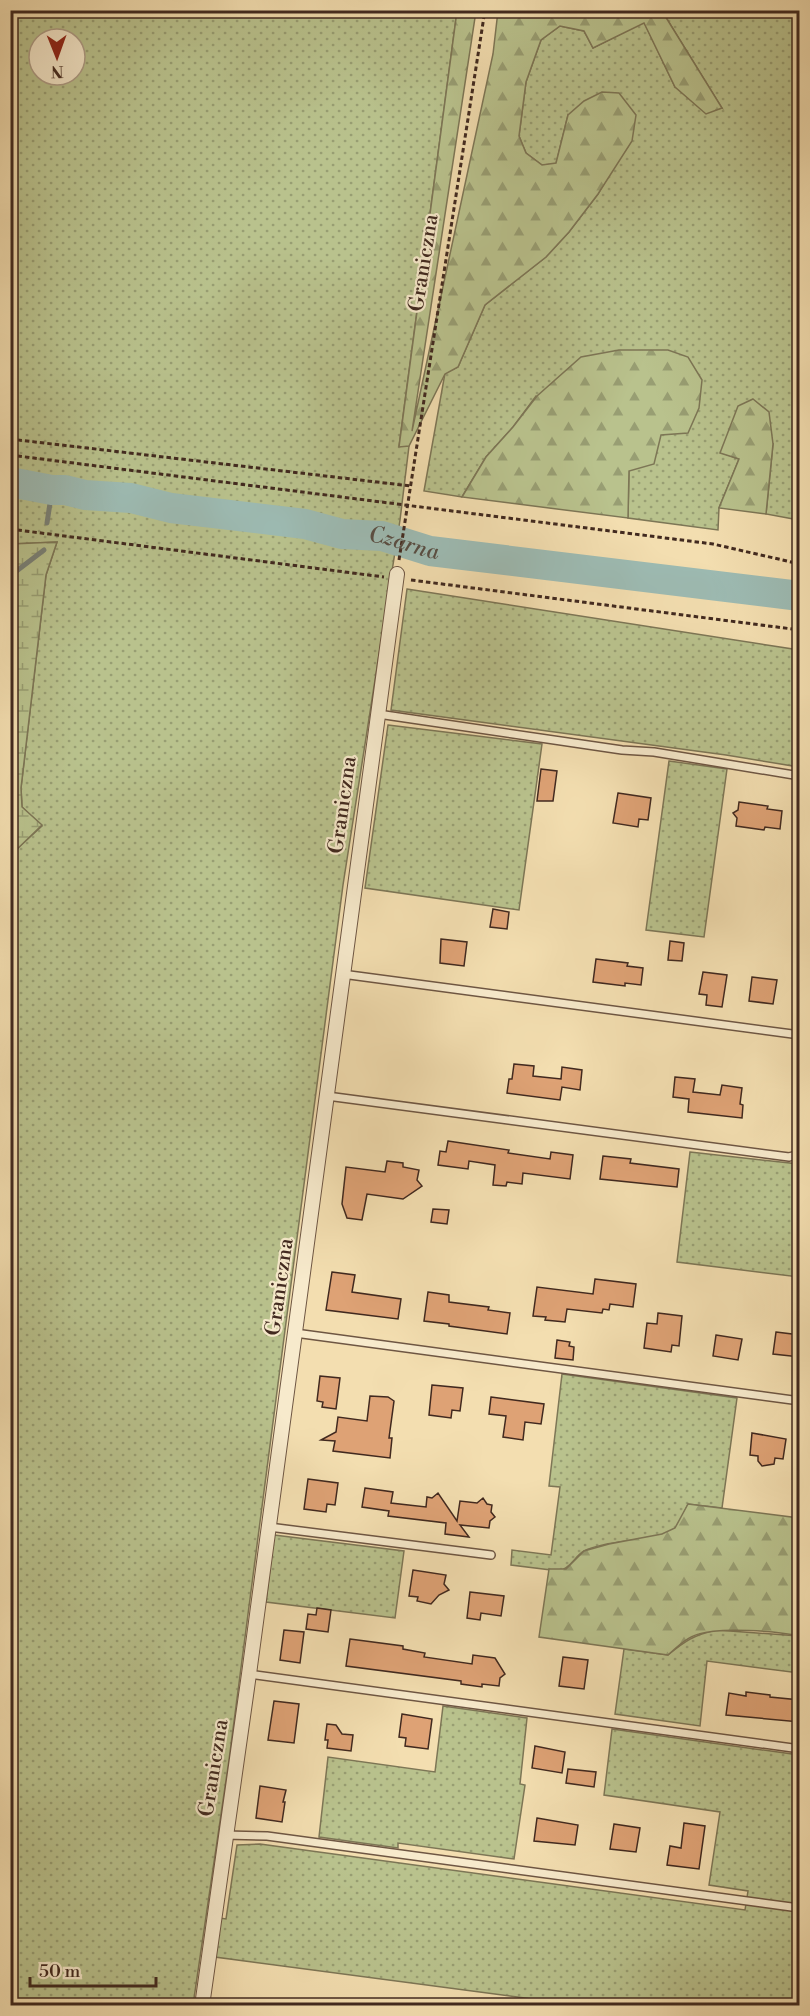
<svg xmlns="http://www.w3.org/2000/svg" width="810" height="2016" viewBox="0 0 810 2016" font-family="'Libre Bodoni',serif">
<style>
.grass{fill:url(#grass-dots);stroke:#7d7656;stroke-width:1.5;fill-rule:evenodd}
.forest{fill:url(#forest-firs);stroke:#7d7656;stroke-width:1.5}
.wetland{fill:url(#wetland-marsh);stroke:#7d7656;stroke-width:1.5}
.lines{fill:none;stroke-linecap:round;stroke-linejoin:round}
.stream{stroke:#788178;stroke-width:5}
.river{stroke:#9dbbb3;stroke-width:30}
.building{fill:#dea275;stroke:#41291f;stroke-width:1.5}
.service-casing{stroke:#6e5643;stroke-width:10}
.minor-casing{stroke:#6e5643;stroke-width:16}
.path{stroke:#41291f;stroke-width:3;stroke-dasharray:4.5 3;stroke-linecap:butt}
.service{stroke:#f7eacc;stroke-width:7}
.minor{stroke:#f7eacc;stroke-width:14}
.labels{text-anchor:middle;dominant-baseline:central;stroke-width:4.5;stroke-linejoin:round;paint-order:stroke}
.street-label{font-size:21px;fill:#41291f;stroke:#f7eacc}
.water-label{font-size:22px;font-style:italic;fill:#584e44;stroke:#f7eacc}
</style>
<defs>
<pattern id="grass-dots" width="8" height="8" patternUnits="userSpaceOnUse" patternTransform="scale(1.5)"><rect width="8" height="8" fill="#b9c28d"/><path d="M2 2h.1M6 6h.1" fill="none" stroke="#989e73" stroke-width="1.8" stroke-linecap="round"/></pattern>
<pattern id="forest-firs" width="22" height="20" patternUnits="userSpaceOnUse" patternTransform="scale(1.5)"><rect width="22" height="20" fill="#b9c28d"/><path d="M5 1l3.5 6h-7zM16 11l3.5 6h-7z" fill="#989e73"/></pattern>
<pattern id="wetland-marsh" width="20" height="14" patternUnits="userSpaceOnUse" patternTransform="scale(1.5)"><rect width="20" height="14" fill="#b9c28d"/><path d="M1 5h8M5 5V1M11 12h8M15 12V8" fill="none" stroke="#989e73"/></pattern>
</defs>
<rect width="100%" height="100%" fill="#f3deb0"/>
<filter id="stains"><feTurbulence type="fractalNoise" baseFrequency=".00333" numOctaves="4"/><feColorMatrix values="0 0 0 0 .2 0 0 0 0 .09 0 0 0 0 .02 0 0 0 .5 -.17"/></filter>
<radialGradient id="worn" r=".72"><stop offset=".6" stop-color="#630" stop-opacity="0"/><stop offset="1" stop-color="#630" stop-opacity=".3"/></radialGradient>
<g class="grass">
<path d="M11 11H457L399 446H409L400 520 343 885 229 1760 193 2005 11 2006 10 855 42 826 22 807 21 788 46 575 57 542 11 544ZM39 39H75V75H39Z"/>
<path d="M662 11H799V520L766 514 773 444 720 452 739 459 719 508 718 530 628 518 629 471 536 396 513 427 486 457 462 497 424 491 445 373 458 367 485 305 546 257 569 232 598 194 612 169 568 115 556 164 542 165 526 153 519 136 526 82 541 40 560 26 584 31 593 48 644 22 675 87 722 108Z"/>
<path d="M407 589 799 650V767L726 755 391 710Z"/>
<path d="M388 725 542 744 519 910 365 888Z"/>
<path d="M669 761 727 769 704 937 646 930Z"/>
<path d="M690 1152 799 1164V1277L677 1262Z"/>
<path d="M562 1374 737 1398 722 1508 688 1504C685 1511 680 1523 675 1528 658 1542 607 1539 584 1551 574 1557 571 1568 559 1571L511 1565 512 1550 551 1555 560 1487 549 1486Z"/>
<path d="M274 1535 404 1551 395 1618 266 1602Z"/>
<path d="M716 1630 799 1636V1673L707 1661 700 1726 615 1714 624 1649 668 1655C685 1641 694 1635 716 1630Z"/>
<path d="M443 1706 527 1718 520 1784 525 1785 514 1859 398 1843V1848L319 1837 328 1757 435 1772Z"/>
<path d="M612 1729 799 1755V2005H577L215 1957 220 1918 226 1919 237 1845 260 1844 745 1910 748 1891 709 1885 720 1812 604 1795Z"/>
</g>
<g class="forest">
<path d="M457 11H476L412 431 493 54 498 11H662L722 108 706 114 675 87 644 23 593 48 584 31 560 26 541 40 526 82 519 136 526 153 542 165 556 163 568 115 584 101 602 92 619 93 636 115 632 141 598 194 569 232 546 257 485 305 458 367 445 374 409 446 399 447Z"/>
<path d="M619 350H668L688 357 702 380 699 408 688 433 661 435 654 464 629 471 628 518 462 497 486 457 513 427 537 396 581 357Z"/>
<path d="M753 399 769 412 773 444 766 514 719 508 739 459 720 453 738 406Z"/>
<path d="M688 1504 799 1518V1636C777 1631 720 1627 699 1634 687 1637 677 1647 668 1655L539 1637 549 1569H566L584 1551 609 1544 662 1534 675 1528Z"/>
</g>
<path class="wetland" d="M57 542 46 575 21 788 22 807 42 825 11 855V544Z"/>
<g class="lines">
<g class="stream">
<path d="M47 523 52 490"/>
<path d="M10 576 44 550"/>
</g>
<path class="river" id="s1" d="M10 482 52 490H65L85 495 131 498 171 508 305 524 342 534 382 536 430 551 800 596"/>
</g>
<g class="building">
<path d="M541 769 557 771 553 801H537Z"/>
<path d="M618 793 651 798 648 820 639 819 638 827 613 823Z"/>
<path d="M739 802 768 806 767 809 782 811 780 829 765 827 764 830 736 826 737 818 733 813 738 810Z"/>
<path d="M493 909 509 912 507 929 490 927Z"/>
<path d="M441 939 467 942 464 966 440 963Z"/>
<path d="M670 941 684 943 682 961 668 960Z"/>
<path d="M596 959 628 963 627 966 643 968 641 985 625 983V986L593 982Z"/>
<path d="M703 972 727 975 722 1007 706 1005 707 995 699 994Z"/>
<path d="M752 977 777 980 773 1004 749 1001Z"/>
<path d="M514 1064 534 1066 533 1076 561 1079 562 1067 582 1070 580 1090 562 1087 560 1100 507 1093 509 1079H512Z"/>
<path d="M675 1077 695 1079 693 1092 720 1095 722 1085 742 1088 740 1104 743 1105 742 1118 688 1112 689 1099 673 1097Z"/>
<path d="M448 1141 509 1150 508 1153 550 1159 551 1152 573 1155 570 1179 523 1173 522 1184 507 1182 506 1186 493 1185 495 1165 469 1161 468 1169 438 1165 440 1151 446 1152Z"/>
<path d="M603 1156 631 1159 630 1163 679 1169 677 1187 600 1179Z"/>
<path d="M387 1161 403 1163V1167L419 1170 417 1180 422 1186 403 1199 367 1194 362 1220 347 1218 342 1204 346 1167 385 1172Z"/>
<path d="M433 1209 449 1210 447 1224 431 1222Z"/>
<path d="M332 1272 355 1275 352 1292 401 1299 398 1319 326 1310Z"/>
<path d="M595 1279 636 1284 633 1307 610 1304 609 1310 603 1309 602 1313 567 1309 565 1322 545 1320 546 1317 533 1316 537 1287 593 1294Z"/>
<path d="M428 1292 449 1295V1302L489 1307 488 1310 510 1313 507 1334 449 1326V1324L424 1321Z"/>
<path d="M658 1313 682 1316 679 1346 672 1345 671 1352 644 1348 647 1323 657 1324Z"/>
<path d="M776 1332 800 1335V1357L773 1354Z"/>
<path d="M716 1335 742 1339 738 1360 713 1356Z"/>
<path d="M557 1340 570 1342 569 1346 574 1347 573 1360 555 1358Z"/>
<path d="M320 1376 340 1378 336 1409 322 1407 323 1402 317 1401Z"/>
<path d="M432 1385 463 1388 460 1411 452 1410 451 1418 429 1415Z"/>
<path d="M370 1396 388 1397 394 1401 389 1438H392L390 1458 333 1451 335 1441 321 1440 336 1432 338 1417 367 1421Z"/>
<path d="M491 1397 544 1404 541 1424 525 1422 523 1440 503 1437 506 1416 489 1414Z"/>
<path d="M752 1433 786 1439 783 1459 775 1458 774 1464 762 1466 758 1461V1456L750 1455Z"/>
<path d="M308 1479 338 1483 335 1505 327 1504 326 1512 304 1509Z"/>
<path d="M365 1488 393 1492 391 1503 426 1507 427 1497 432 1498 438 1493 457 1521 460 1501 477 1503 483 1498 487 1504 492 1505 491 1512 495 1517 490 1521 489 1528 460 1525 469 1537 445 1534 446 1523 388 1516 389 1511 362 1507Z"/>
<path d="M413 1570 446 1575 444 1584 449 1590 439 1595 431 1604 417 1601 418 1597 409 1596Z"/>
<path d="M470 1592 504 1596 501 1616 481 1613 480 1620 467 1618Z"/>
<path d="M317 1608 331 1610 328 1632 306 1629 308 1614 316 1615Z"/>
<path d="M284 1630 304 1632 300 1663 280 1660Z"/>
<path d="M350 1639 403 1646V1649L425 1653 424 1657 472 1664 473 1655 495 1658 505 1674 500 1678 499 1686 482 1684V1687L461 1684V1681L346 1666Z"/>
<path d="M563 1657 588 1660 584 1689 559 1686Z"/>
<path d="M746 1692 770 1695V1697L800 1700V1722L726 1715 729 1693 746 1696Z"/>
<path d="M274 1701 299 1704 294 1743 268 1740Z"/>
<path d="M402 1714 432 1719 428 1749 405 1746 406 1738 399 1737Z"/>
<path d="M327 1724 336 1725 342 1734 353 1735 351 1751 327 1748 328 1740H325Z"/>
<path d="M535 1746 565 1752 562 1773 532 1768Z"/>
<path d="M568 1769 596 1772 594 1787 566 1783Z"/>
<path d="M260 1786 286 1790 283 1802H285L282 1822 256 1818Z"/>
<path d="M537 1818 578 1825 575 1845 534 1841Z"/>
<path d="M684 1823 705 1826 699 1869 667 1865 670 1846 681 1848Z"/>
<path d="M614 1824 640 1828 636 1852 610 1849Z"/>
</g>
<g class="lines">
<g class="service-casing">
<g id="service">
<path d="M378 714 622 750 654 752 800 776"/>
<path d="M342 974 800 1035"/>
<path d="M327 1096 789 1157 800 1154"/>
<path d="M295 1333 800 1401"/>
<path d="M269 1527 491 1555"/>
<path d="M249 1674 800 1749"/>
<path d="M225 1835 267 1836 799 1908"/>
</g>
</g>
<g class="minor-casing">
<path id="minor" d="M202 2006 249 1674 397 574"/>
</g>
<g class="path">
<path d="M10 439 411 486"/>
<path d="M10 455 713 544 800 564"/>
<path d="M10 529 384 577"/>
<path d="M399 560 485 10"/>
<path d="M411 580 800 630"/>
</g>
<use href="#service" class="service"/>
<use href="#minor" class="minor"/>
</g>
<g class="labels">
<g class="street-label">
<text transform="translate(424 263) rotate(-81)">Graniczna</text>
<text transform="translate(343 805) rotate(-82)">Graniczna</text>
<text transform="translate(280 1287) rotate(-82)">Graniczna</text>
<text transform="translate(214 1768) rotate(-81)">Graniczna</text>
</g>
<g class="water-label">
<text stroke="none"><textPath href="#s1" startOffset="400">Czarna</textPath></text>
</g>
</g>
<rect width="810" height="2016" fill="none" stroke="#f3deb0" stroke-width="36"/>
<rect x="12" y="12" width="786" height="1992" fill="none" stroke="#41291f" stroke-width="3"/>
<rect x="18" y="18" width="774" height="1980" fill="none" stroke="#41291f" stroke-width="1.5"/>
<g transform="translate(57 57) rotate(179)"><circle r="28" fill="#f7eacc" stroke="#ae9d87" stroke-width="1.5"/>
<path d="M0-4.5L10 22L0 15L-10 22Z" fill="#8f2418"/>
<text y="-9" font-size="16" font-weight="bold" text-anchor="middle" fill="#41291f">N</text>
</g>
<path d="M30 1977v9h126v-9" fill="none" stroke="#41291f" stroke-width="3"/>
<text x="39" y="1977" font-size="18" fill="#41291f" stroke="#f7eacc" stroke-width="4.5" paint-order="stroke">50 m</text>
<rect width="100%" height="100%" filter="url(#stains)"/>
<rect width="100%" height="100%" fill="url(#worn)"/>
</svg>
